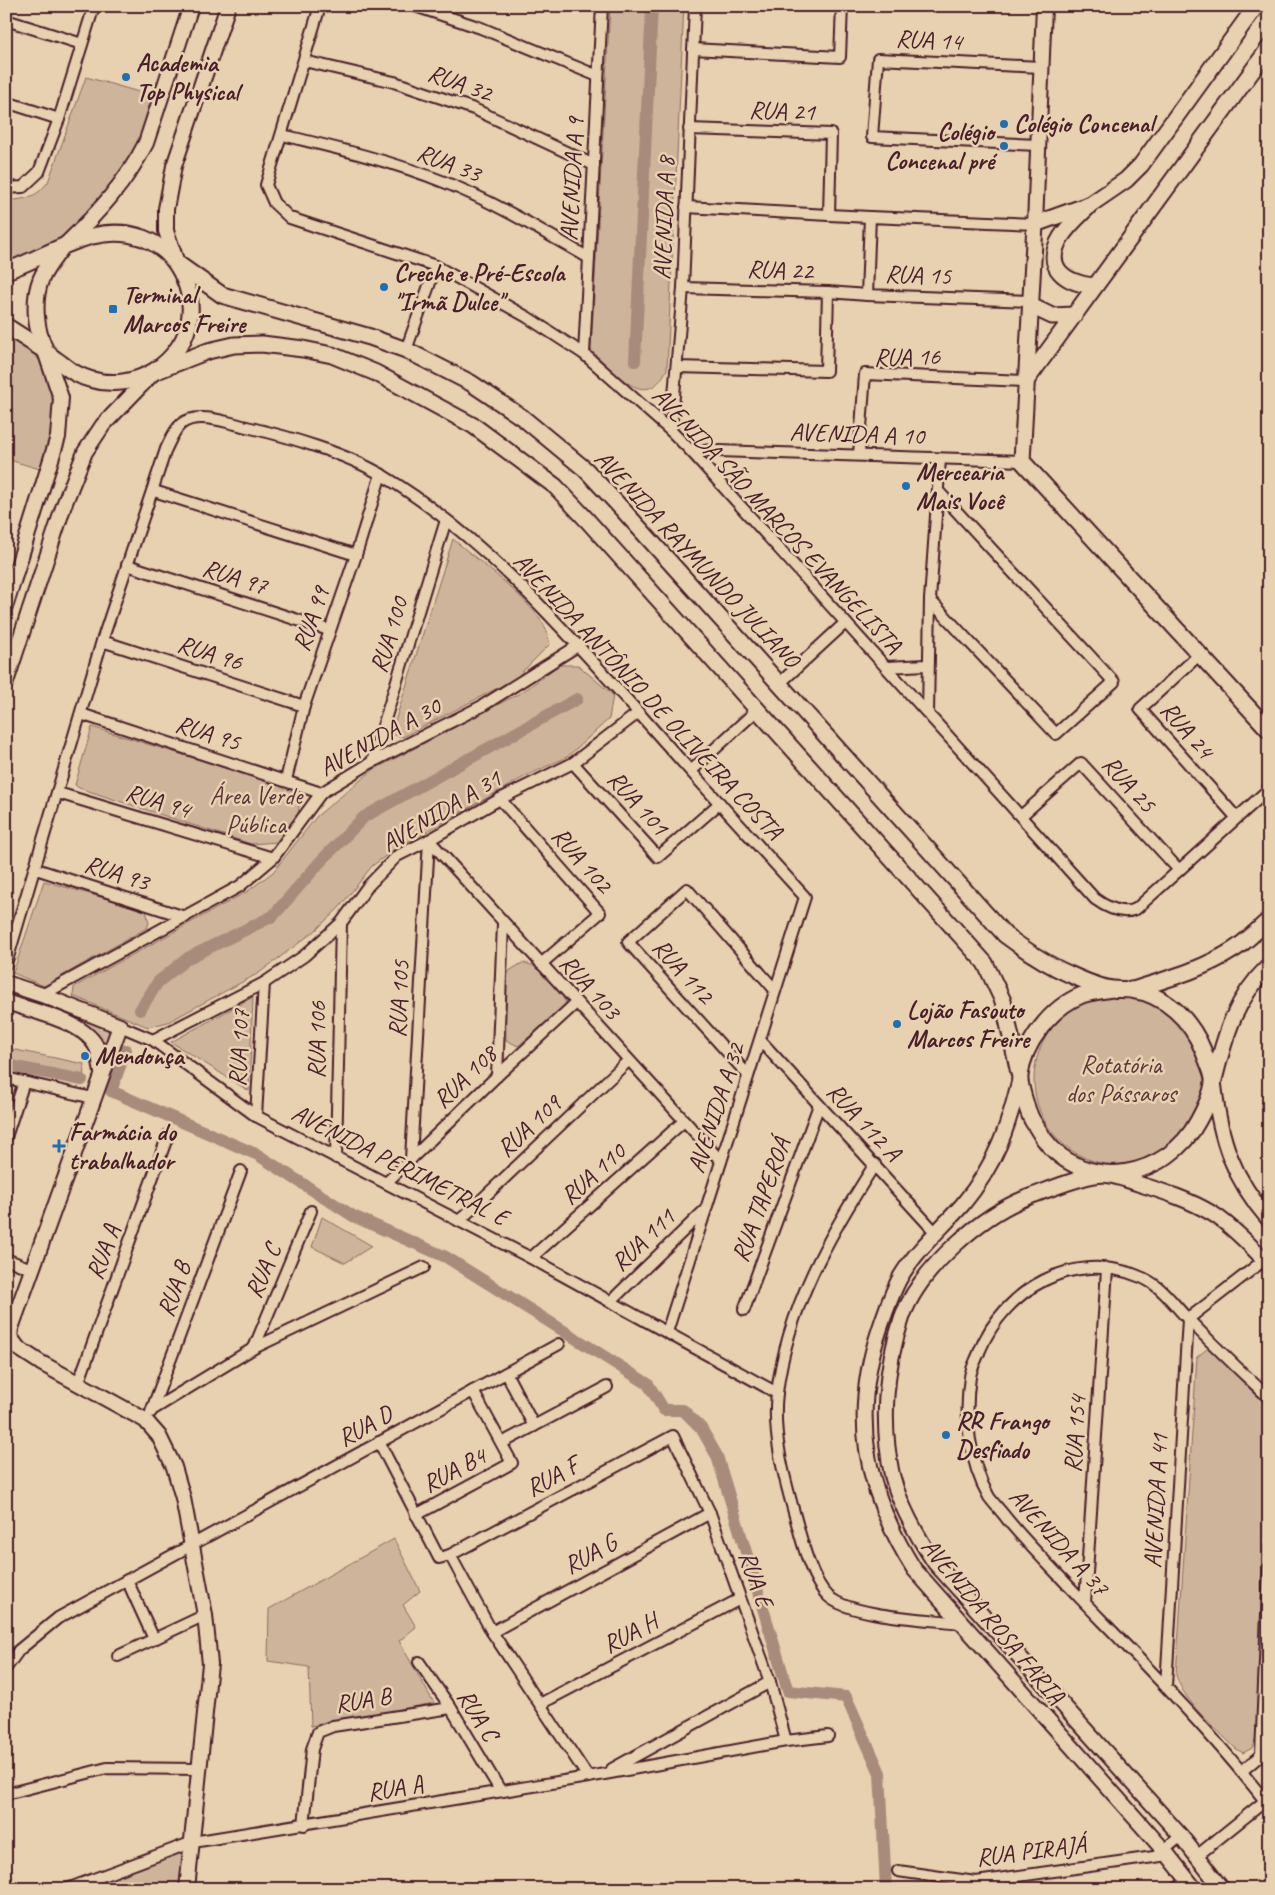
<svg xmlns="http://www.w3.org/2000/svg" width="1275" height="1895" viewBox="0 0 1275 1895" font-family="Caveat,sans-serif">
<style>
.green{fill:#ceb49a;stroke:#8c6a62}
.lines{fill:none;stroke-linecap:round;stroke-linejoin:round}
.canal{stroke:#a98b7b;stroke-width:12}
.street-casing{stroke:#4a1f2b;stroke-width:14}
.secondary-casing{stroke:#4a1f2b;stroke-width:18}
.primary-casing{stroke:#4a1f2b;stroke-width:19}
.street{stroke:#e7d1b0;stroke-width:10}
.secondary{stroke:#e7d1b0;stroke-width:14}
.primary{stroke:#e7d1b0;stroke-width:15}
.poi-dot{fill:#1f6fb2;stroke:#e7d1b0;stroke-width:2}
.labels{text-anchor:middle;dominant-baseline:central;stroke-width:5;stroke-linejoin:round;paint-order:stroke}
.street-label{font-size:25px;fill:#4a1f2b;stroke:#e7d1b0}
.poi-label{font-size:25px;font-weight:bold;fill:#4a1f2b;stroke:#e7d1b0;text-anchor:start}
.park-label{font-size:25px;fill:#5e353c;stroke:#e7d1b0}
</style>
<rect width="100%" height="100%" fill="#e7d1b0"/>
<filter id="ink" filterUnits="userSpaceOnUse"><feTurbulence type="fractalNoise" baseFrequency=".02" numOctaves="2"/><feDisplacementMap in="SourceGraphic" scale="10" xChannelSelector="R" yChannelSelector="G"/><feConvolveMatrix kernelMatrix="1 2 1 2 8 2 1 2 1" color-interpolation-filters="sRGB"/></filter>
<g filter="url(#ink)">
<g class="green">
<path d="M610 6H684L667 369C646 414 614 371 591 350Z"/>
<path d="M86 77 157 97 150 123 123 176 77 226 53 244 6 263V201C25 199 36 198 48 182Z"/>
<path d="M6 331C67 372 60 406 43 470L6 459Z"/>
<path d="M453 539C481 563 524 594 544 625 547 631 548 638 550 644L515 679 403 737 391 734Z"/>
<path d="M559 665H578L613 695 609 719 567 757 526 776 392 851 372 866 339 908 316 930 259 973 168 1022 148 1027 73 996 74 987 248 891 273 872 317 816 373 770 524 691Z"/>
<path d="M92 727 291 788 300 797 298 816 278 842 251 844 79 788 75 785Z"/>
<path d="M44 881 146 910 149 923 147 928 44 986 13 973Z"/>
<path d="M522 963C542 964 557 986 566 1003L557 1013 518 1046 506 1040 505 983 509 971Z"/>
<path d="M6 986 105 1026C113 1037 109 1045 106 1056L101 1044 6 996Z"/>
<circle cx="1119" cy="1080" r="85"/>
<path d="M253 997 249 1091 171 1042Z"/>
<path d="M6 1048 84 1064 83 1085 6 1070Z"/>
<path d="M322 1217 372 1246 345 1263 312 1247Z"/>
<path d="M1207 1349 1215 1350 1222 1356 1269 1407 1256 1737 1252 1748 1243 1753 1235 1748C1214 1726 1185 1704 1176 1675L1197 1357Z"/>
<path d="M394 1539 420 1591 403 1605 416 1627 399 1641 434 1703 311 1726 309 1667 268 1661 269 1609Z"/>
<path d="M184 1847 180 1889H77Z"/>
</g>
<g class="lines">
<g class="canal">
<path d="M635 361 652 6"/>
<path d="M140 1010 158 982 188 958 273 916 321 861 364 817 577 699"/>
<path d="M126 1050 111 1091 258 1155 353 1216 446 1257 648 1384 664 1410H683L701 1428 717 1456 788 1691 846 1697 880 1773 886 1889"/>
<path d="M6 1065 82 1080"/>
</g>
<g class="street-casing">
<g id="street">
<path d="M320 6 266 185 274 203 290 218 436 266 527 317 584 354 671 431 690 450 1095 899C1106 907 1122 915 1136 909L1269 789"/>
<path d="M415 6 481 28 598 76"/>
<path d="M6 20 82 44"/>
<path d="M693 49 840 57 842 6"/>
<path d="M304 61 394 82 474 109 594 165"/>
<path d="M6 102 59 119"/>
<path d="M282 135C336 148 392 161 444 182 495 202 542 231 589 258"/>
<path d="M1038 145 872 137 878 59 1041 67"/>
<path d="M6 188 23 187 39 172 59 119 94 6"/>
<path d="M686 207 829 215 831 134 689 129"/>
<path d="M829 215 870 217"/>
<path d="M828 292 867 295"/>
<path d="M1030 301 867 295 870 217 1035 224"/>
<path d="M406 350 436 266"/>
<path d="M584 354 602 6"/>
<path d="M677 367 826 371 828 292 683 288"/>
<path d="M671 431 683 288 695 6"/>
<path d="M690 450 1022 461"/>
<path d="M859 454 865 374 1026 381"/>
<path d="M154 491 356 555"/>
<path d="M127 565 329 630"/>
<path d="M930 600 1056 734 1114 682 938 491"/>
<path d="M102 641 304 706"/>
<path d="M1200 654 1140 709 1236 817"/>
<path d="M886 667 927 665"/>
<path d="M780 683 844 624"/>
<path d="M928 713 930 600 940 459"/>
<path d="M81 714 321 793"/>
<path d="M372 762 446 520"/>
<path d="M573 763 658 857 720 803"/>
<path d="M691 771 757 710"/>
<path d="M286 780 304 706 356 555 381 474"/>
<path d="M58 793 273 858"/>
<path d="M500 799 600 913 541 964"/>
<path d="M1021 816 1081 763 1179 870"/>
<path d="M429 840 721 1161"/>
<path d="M36 869 185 917"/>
<path d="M6 964 102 641 166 449C170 441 174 430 181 424 198 410 232 424 251 428 290 437 347 454 382 475 482 535 561 626 638 712 693 775 749 835 805 897L667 1332"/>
<path d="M42 995 240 886 273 858 321 793 372 762 482 706 579 645"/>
<path d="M120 1026 153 1040 256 1116 531 1258 777 1393"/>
<path d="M153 1040 264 983 304 956 341 923 368 886 397 856 429 840 500 799 573 763 638 713"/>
<path d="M760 1040 936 1233"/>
<path d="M748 1075 628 942 687 889 775 990"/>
<path d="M497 1076 503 924"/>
<path d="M6 1078 93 1098"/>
<path d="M256 1116 264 983"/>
<path d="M6 1137 24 1082"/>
<path d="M336 1158 341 923"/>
<path d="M411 1159 429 840"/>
<path d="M875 1164C830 1234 787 1308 777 1393 772 1434 784 1477 795 1516 801 1538 811 1580 828 1596 850 1617 929 1619 960 1623"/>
<path d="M386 1183 497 1076 576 1003"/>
<path d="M459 1221 628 1061"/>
<path d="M531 1258 684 1121"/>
<path d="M6 1259 31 1269"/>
<path d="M610 1302 706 1209"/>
<path d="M744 1310 819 1105"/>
<path d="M254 1348 311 1211"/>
<path d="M506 1373 534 1426"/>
<path d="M78 1384 168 1135"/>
<path d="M1269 1398C1243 1373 1216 1348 1191 1322 1173 1305 1163 1285 1138 1276 1073 1250 1005 1289 980 1350 977 1359 971 1368 970 1377 964 1416 969 1462 989 1497 994 1504 1002 1512 1007 1519 1030 1547 1056 1572 1081 1599 1146 1666 1212 1732 1269 1806"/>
<path d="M152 1410 254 1348 424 1267"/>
<path d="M151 1412 241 1171"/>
<path d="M379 1442 439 1558 450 1555 673 1436 710 1513 770 1682 786 1741"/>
<path d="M502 1443 607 1387"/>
<path d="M416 1515 512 1463 473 1391"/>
<path d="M450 1555 492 1632 588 1777"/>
<path d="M127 1580 154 1639"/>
<path d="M1085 1603 1107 1269"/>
<path d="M492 1632 710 1513"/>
<path d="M118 1656 205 1615"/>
<path d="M419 1662 451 1708 500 1790"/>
<path d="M6 1668 19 1650 58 1618 559 1344"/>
<path d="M1166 1686 1188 1319 1268 1257"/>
<path d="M540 1704 740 1599"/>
<path d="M1261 1754 1269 1568"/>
<path d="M612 1769 770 1682"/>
<path d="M1242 1771 1269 1748"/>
<path d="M6 1794 107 1768 199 1769"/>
<path d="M304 1825 312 1749 318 1732 333 1726 451 1708"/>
<path d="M1164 1850 1181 1836"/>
<path d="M1198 1855 1265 1801"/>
<path d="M898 1871 976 1882 1168 1855"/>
<path d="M67 1889 193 1842 588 1777 786 1741 828 1736"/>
<path d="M1176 1889 1188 1880"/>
</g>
</g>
<g class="secondary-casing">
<g id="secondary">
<path d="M1035 224 1044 6"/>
<path d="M64 246C96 215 126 183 146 143L191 6"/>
<path d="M177 263 166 231V209L174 166 228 6"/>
<path d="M6 604 58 437 61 398 45 351"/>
<path d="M6 682 64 505 85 452 103 425 154 372"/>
<path d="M6 983 42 995 120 1026 11 1328 10 1337 18 1348 41 1363 145 1420 159 1436 174 1467 183 1498 205 1615 210 1664 187 1889"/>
<path d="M6 1002C32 1011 83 1021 96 1046 100 1053 100 1064 102 1072"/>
<path d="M1020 1078C1008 1128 996 1164 963 1204 942 1228 918 1248 901 1276 892 1292 886 1310 880 1328 850 1416 865 1491 914 1569L1168 1855 1195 1889"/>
<path d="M1214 1085C1220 1140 1233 1178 1269 1220"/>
<path d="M1222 1889 1181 1836 935 1563C917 1536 900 1507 892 1475 881 1423 885 1368 902 1318 919 1269 983 1213 1031 1196 1048 1190 1090 1172 1107 1175 1118 1176 1129 1181 1139 1184 1165 1192 1190 1200 1213 1214 1229 1224 1255 1250 1269 1265"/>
</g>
</g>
<g class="primary-casing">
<g id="primary">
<path d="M1256 6 1141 165 1126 180 1091 204 1035 224 1022 461 1269 730"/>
<path d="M1088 207C1079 216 1068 226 1061 237 1042 268 1066 283 1094 286"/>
<path d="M177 263 222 295 370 337 406 350 471 383 523 418 586 470 623 510 1005 935C1025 950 1046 964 1069 974 1082 980 1099 987 1112 989 1119 990 1125 989 1131 990 1165 994 1191 1020 1203 1050 1206 1059 1214 1074 1213 1082 1212 1095 1204 1110 1198 1121 1168 1178 1086 1195 1044 1139 1040 1133 1036 1126 1032 1120 1028 1112 1019 1085 1020 1076 1023 1044 1051 1007 1082 995 1091 992 1102 991 1111 989"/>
<path d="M6 271C50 256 94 220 143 238 163 246 176 259 184 279 194 301 192 329 178 348 152 387 97 394 62 364 57 360 48 355 45 349 35 329 33 299 41 279 46 267 55 257 62 247"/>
<path d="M1031 306 1052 316 1074 315"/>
<path d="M6 326 45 351"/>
<path d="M154 372 208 351 234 345 262 344 303 349 332 355 376 373 474 426 555 486 587 520 985 963 1003 1001 1019 1073"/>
<path d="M1026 381 1269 48"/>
<path d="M1133 990C1167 979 1202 970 1233 950 1246 942 1257 930 1269 920"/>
<path d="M1214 1080C1225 1035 1235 999 1269 966"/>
</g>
</g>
<use href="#street" class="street"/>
<use href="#secondary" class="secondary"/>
<use href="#primary" class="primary"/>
</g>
</g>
<g class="poi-dot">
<circle cx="126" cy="77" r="5"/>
<circle cx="1004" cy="124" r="5"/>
<circle cx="1004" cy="146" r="5"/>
<circle cx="384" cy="287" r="5"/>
<rect x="108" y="304" width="10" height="10" rx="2.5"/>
<circle cx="906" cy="486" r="5"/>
<circle cx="897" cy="1024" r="5"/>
<circle cx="85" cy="1056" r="5"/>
<path d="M56.5 1138.5h5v5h5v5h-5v5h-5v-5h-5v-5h5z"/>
<circle cx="946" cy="1435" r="5"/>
</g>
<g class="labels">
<g class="street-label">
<text transform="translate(929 40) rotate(3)">RUA 14</text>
<text transform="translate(460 83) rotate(20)">RUA 32</text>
<text transform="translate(782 111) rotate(2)">RUA 21</text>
<text transform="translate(449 163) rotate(21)">RUA 33</text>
<text transform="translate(572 179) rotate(-87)">AVENIDA A 9</text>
<text transform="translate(664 218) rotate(-88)">AVENIDA A 8</text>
<text transform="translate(780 270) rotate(2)">RUA 22</text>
<text transform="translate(918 275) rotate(2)">RUA 15</text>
<text transform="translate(907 357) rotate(-1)">RUA 16</text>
<text transform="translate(857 434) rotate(2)">AVENIDA A 10</text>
<text transform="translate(777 520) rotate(47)">AVENIDA SÃO MARCOS EVANGELISTA</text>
<text transform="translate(697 559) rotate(47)">AVENIDA RAYMUNDO JULIANO</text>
<text transform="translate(235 577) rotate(18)">RUA 97</text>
<text transform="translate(311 619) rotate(-71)">RUA 99</text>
<text transform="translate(389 635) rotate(-73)">RUA 100</text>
<text transform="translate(210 653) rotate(18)">RUA 96</text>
<text transform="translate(648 696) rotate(47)">AVENIDA ANTÔNIO DE OLIVEIRA COSTA</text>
<text transform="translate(1187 730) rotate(49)">RUA 24</text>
<text transform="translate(208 733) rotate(18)">RUA 95</text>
<text transform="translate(380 737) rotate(-29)">AVENIDA A 30</text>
<text transform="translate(1129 784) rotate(48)">RUA 25</text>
<text transform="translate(158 801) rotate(17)">RUA 94</text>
<text transform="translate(638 803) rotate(48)">RUA 101</text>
<text transform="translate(441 811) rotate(-31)">AVENIDA A 31</text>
<text transform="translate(582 860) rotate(49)">RUA 102</text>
<text transform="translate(117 873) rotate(18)">RUA 93</text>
<text transform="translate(683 971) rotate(48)">RUA 112</text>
<text transform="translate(590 987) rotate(48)">RUA 103</text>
<text transform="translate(399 999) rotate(-87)">RUA 105</text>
<text transform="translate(317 1040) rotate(-89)">RUA 106</text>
<text transform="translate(239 1048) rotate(-87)">RUA 107</text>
<text transform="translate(465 1077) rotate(-44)">RUA 108</text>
<text transform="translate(716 1108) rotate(-72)">AVENIDA A 32</text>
<text transform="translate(864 1122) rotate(47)">RUA 112 A</text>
<text transform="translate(529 1126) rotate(-43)">RUA 109</text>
<text transform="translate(400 1165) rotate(27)">AVENIDA PERIMETRAL E</text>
<text transform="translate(593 1174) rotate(-42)">RUA 110</text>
<text transform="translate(761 1200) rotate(-70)">RUA TAPEROÁ</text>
<text transform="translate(643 1240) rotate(-44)">RUA 111</text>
<text transform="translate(103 1252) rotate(-70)">RUA A</text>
<text transform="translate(263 1271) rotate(-67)">RUA C</text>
<text transform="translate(174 1289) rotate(-70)">RUA B</text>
<text transform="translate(365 1426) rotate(-29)">RUA D</text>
<text transform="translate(1075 1434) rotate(-86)">RUA 154</text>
<text transform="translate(454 1470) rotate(-28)">RUA B4</text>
<text transform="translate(552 1477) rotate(-28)">RUA F</text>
<text transform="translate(1156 1501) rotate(-87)">AVENIDA A 41</text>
<text transform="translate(1059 1542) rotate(48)">AVENIDA A 37</text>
<text transform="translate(590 1554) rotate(-29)">RUA G</text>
<text transform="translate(756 1579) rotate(70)">RUA E</text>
<text transform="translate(993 1621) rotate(50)">AVENIDA ROSA FARIA</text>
<text transform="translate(630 1633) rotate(-28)">RUA H</text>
<text transform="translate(363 1700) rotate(-9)">RUA B</text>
<text transform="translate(478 1715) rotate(58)">RUA C</text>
<text transform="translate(395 1788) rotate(-10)">RUA A</text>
<text transform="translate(1031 1851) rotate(-7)">RUA PIRAJÁ</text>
</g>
<g class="poi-label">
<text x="136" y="63">Academia<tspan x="136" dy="29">Top Physical</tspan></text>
<text x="1014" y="124">Colégio Concenal</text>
<text x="994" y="132" text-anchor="end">Colégio<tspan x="994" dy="29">Concenal pré</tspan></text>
<text x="394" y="273">Creche e Pré-Escola<tspan x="394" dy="29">"Irmã Dulce"</tspan></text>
<text x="123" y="295">Terminal<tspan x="123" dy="29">Marcos Freire</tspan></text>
<text x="916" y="472">Mercearia<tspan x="916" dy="29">Mais Você</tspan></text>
<text x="907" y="1010">Lojão Fasouto<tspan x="907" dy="29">Marcos Freire</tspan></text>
<text x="95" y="1056">Mendonça</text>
<text x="69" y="1132">Farmácia do<tspan x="69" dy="29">trabalhador</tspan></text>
<text x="956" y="1421">RR Frango<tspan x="956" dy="29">Desfiado</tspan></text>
</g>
<g class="park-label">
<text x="256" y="796">Área Verde<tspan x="256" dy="29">Pública</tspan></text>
<text x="1121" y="1065">Rotatória<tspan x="1121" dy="29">dos Pássaros</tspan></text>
</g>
</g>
<rect width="1275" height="1895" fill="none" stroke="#e7d1b0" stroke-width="25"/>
<rect x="12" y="12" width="1250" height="1870" fill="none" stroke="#4a1f2b" stroke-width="2" filter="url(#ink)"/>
</svg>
